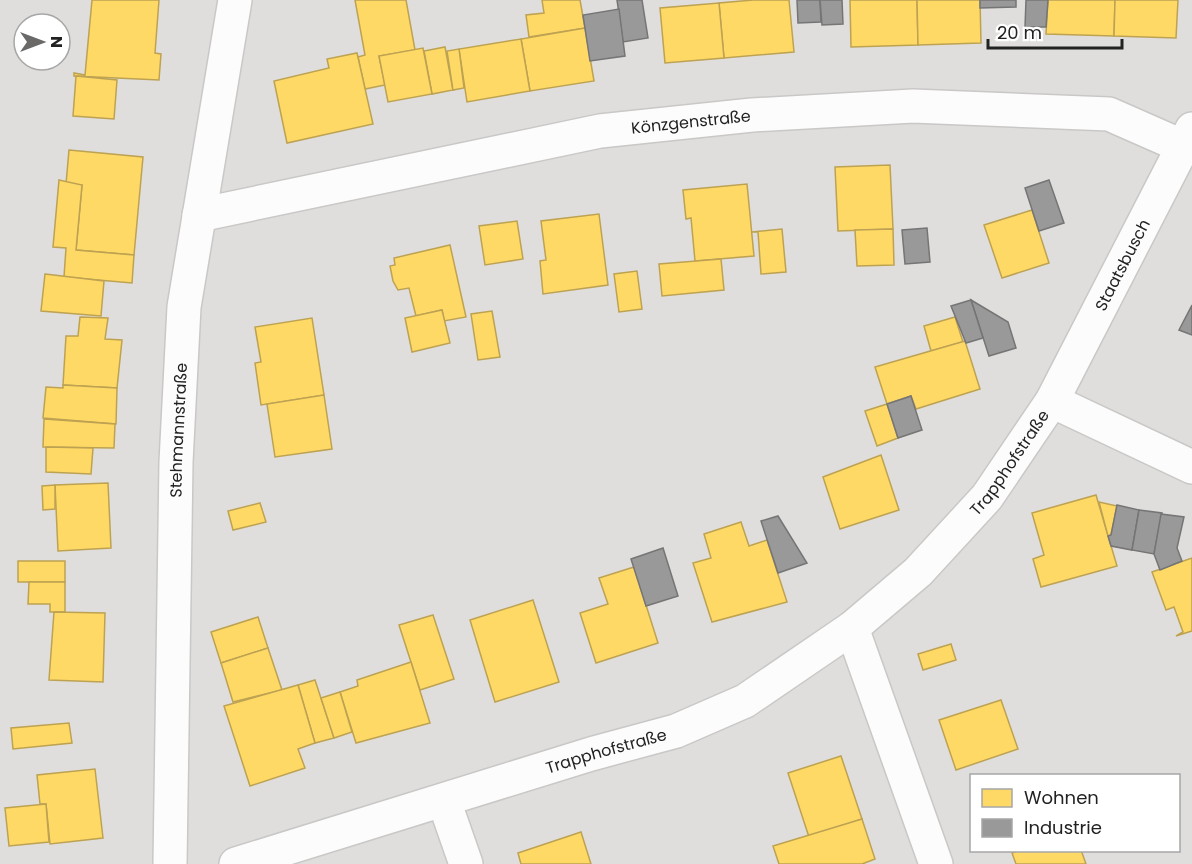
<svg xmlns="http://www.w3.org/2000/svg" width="1192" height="864" viewBox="0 0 1192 864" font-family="Poppins,sans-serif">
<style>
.residential{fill:#dfdedc;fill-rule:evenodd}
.homes{fill:#ffd966;stroke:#bda252;stroke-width:1.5}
.industry{fill:#999;stroke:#757575;stroke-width:1.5}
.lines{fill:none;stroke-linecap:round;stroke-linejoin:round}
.minor-casing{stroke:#c9c8c7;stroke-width:36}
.minor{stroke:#fdfcfc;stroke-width:33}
.labels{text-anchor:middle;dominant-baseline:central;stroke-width:6;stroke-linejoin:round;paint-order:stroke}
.street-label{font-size:16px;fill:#222;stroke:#fff}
</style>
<rect width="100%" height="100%" fill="#f0eeeb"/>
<path class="residential" d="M0 0H1192V864H0ZM24 24H60V60H24ZM972 776H1178V850H972Z"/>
<g class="homes">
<path d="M92 0H159L155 53 161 54 159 80 74 76V73L85 75Z"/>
<path d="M355 0H406L415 50 379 56 385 85 365 89 358 57 365 55Z"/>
<path d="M542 0H580L585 28 529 37 526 15 544 13Z"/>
<path d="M753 0H789L794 52 724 58 719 3Z"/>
<path d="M850 0H917L918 45 851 47Z"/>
<path d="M917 0H980L981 43 918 45Z"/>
<path d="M1048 0H1115L1114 36 1046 34Z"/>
<path d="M1115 0H1178L1176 38 1114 36Z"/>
<path d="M719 3 724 58 665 63 660 8Z"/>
<path d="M585 28 594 81 530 91 521 39Z"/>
<path d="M521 39 530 91 467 102 459 49Z"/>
<path d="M445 47 453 90 432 94 424 51Z"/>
<path d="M423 48 432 94 388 102 379 56Z"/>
<path d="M459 49 464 88 453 90 447 51Z"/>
<path d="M357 53 373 124 287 143 274 81 329 68 327 59Z"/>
<path d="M76 76 117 80 114 119 73 116Z"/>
<path d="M69 150 143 157 134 255 76 250 82 185 66 184Z"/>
<path d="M890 165 893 229 838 231 835 167Z"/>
<path d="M59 180 82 185 76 250 134 255 132 283 64 277 66 248 53 247Z"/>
<path d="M747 184 754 256 695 261 691 218 686 219 683 190Z"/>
<path d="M1032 210 1049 263 1002 278 984 225Z"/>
<path d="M599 214 608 285 543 294 540 261 546 260 541 221Z"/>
<path d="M517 221 523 259 485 265 479 226Z"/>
<path d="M782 229 786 272 761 274 758 232H752Z"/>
<path d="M893 229 894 265 857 266 855 230Z"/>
<path d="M450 245 466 317 444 321 442 310 416 316 409 288 398 290 393 281 390 266 395 265 394 258Z"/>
<path d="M721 259 724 290 662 296 659 264Z"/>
<path d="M637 271 642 309 619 312 614 274Z"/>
<path d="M45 274 104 281 101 316 41 311Z"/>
<path d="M442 310 450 343 412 352 405 318Z"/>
<path d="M492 311 500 357 478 360 471 314Z"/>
<path d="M80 317 108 318 105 339 122 340 117 388 63 385 66 336H78Z"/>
<path d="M955 317 963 342 931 351 924 326Z"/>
<path d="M312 318 324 395 261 405 255 363 261 362 255 327Z"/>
<path d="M965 341 980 389 916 409 911 396 887 404 875 367Z"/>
<path d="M63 385 117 388 116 424 43 418 46 387 63 388Z"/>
<path d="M324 395 332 449 275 457 267 404Z"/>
<path d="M887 404 898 438 877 446 865 411Z"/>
<path d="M44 419 115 424 114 448 43 447Z"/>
<path d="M46 447 93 448 91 474 46 472Z"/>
<path d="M881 455 899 510 840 529 823 477Z"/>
<path d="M108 483 111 548 58 551 55 485Z"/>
<path d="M55 485V509L43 510 42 486Z"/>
<path d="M1096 495 1117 566 1041 587 1033 559 1044 555 1032 513Z"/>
<path d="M1099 502 1117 506 1111 535 1108 536Z"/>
<path d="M260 503 266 522 233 530 228 511Z"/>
<path d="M741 522 749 546 767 540 787 602 712 622 693 563 711 558 704 534Z"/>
<path d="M1192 558V631L1176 636 1183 632 1174 607 1166 610 1152 572Z"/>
<rect x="18" y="561" width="47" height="21"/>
<path d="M634 567 658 643 596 663 580 613 608 604 599 578Z"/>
<path d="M29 582H65V612H50V604H28Z"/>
<path d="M533 600 559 682 495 702 470 620Z"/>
<path d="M54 612 105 613 103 682 49 680Z"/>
<path d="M433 615 454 679 420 690 399 625Z"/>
<path d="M258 617 268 648 221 663 211 632Z"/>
<path d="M951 644 956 660 923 670 918 654Z"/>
<path d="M268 648 282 690 233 702 221 663Z"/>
<path d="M411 662 430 723 356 743 340 692 358 686 357 680Z"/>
<path d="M315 680 334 738 315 743 298 685Z"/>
<path d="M298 685 315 743 298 749 305 768 250 786 224 706Z"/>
<path d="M340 692 352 732 334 738 321 698Z"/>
<path d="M1001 700 1018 749 956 770 939 720Z"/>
<path d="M69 723 72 743 13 749 11 728Z"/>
<path d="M841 756 862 819 809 837 788 773Z"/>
<path d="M95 769 103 838 50 844 46 804H40L37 775Z"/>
<path d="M46 804 49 842 9 846 5 808Z"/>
<path d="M862 819 875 859 862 864H779L773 846Z"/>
<path d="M581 832 591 864H521L518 853Z"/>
<path d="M1020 850H1081L1086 864H1016L1012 853Z"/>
</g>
<g class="industry">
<path d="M617 0H642L648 38 623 42Z"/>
<path d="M797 0H820L821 22 798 23Z"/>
<path d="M820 0H842L843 24 822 25Z"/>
<path d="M980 0H1016V7L980 8Z"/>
<path d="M1026 0H1048L1046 27H1025Z"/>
<path d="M619 9 625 56 590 61 583 15Z"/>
<path d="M1049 180 1064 223 1039 231 1025 188Z"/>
<path d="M927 228 930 262 905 264 902 230Z"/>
<path d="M971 300 1008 322 1016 348 989 356Z"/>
<path d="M971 300 983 338 966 343 951 306Z"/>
<path d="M1192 305V335L1179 330Z"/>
<path d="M911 396 922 430 898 438 887 404Z"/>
<path d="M1117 505 1139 510 1132 550 1111 546 1108 536 1111 535Z"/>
<path d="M1139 510 1162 513 1154 554 1132 550Z"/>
<path d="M1161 514 1184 517 1177 548 1182 561 1160 570 1154 554Z"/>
<path d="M778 516 807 563 778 573 761 521Z"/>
<path d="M663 548 678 596 646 606 631 559Z"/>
</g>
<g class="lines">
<g class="minor-casing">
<g id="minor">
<path id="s1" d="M199 215 600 131 752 115 913 106 1109 114 1184 147"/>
<path d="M1052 401 1192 467"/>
<path d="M852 628 936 864"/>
<path d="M444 801 466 864"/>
<path id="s2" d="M170 864 176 462 184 307 235 0"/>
<path id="s3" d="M236 864 591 754 676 731 745 701 852 628 918 572 987 497 1052 401 1192 129"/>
</g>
</g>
<use href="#minor" class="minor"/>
</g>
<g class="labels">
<g class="street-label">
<text stroke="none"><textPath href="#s1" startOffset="501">Könzgenstraße</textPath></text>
<text stroke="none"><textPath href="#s3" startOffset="1122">Staatsbusch</textPath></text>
<text stroke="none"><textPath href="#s2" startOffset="434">Stehmannstraße</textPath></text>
<text stroke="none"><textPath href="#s3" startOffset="894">Trapphofstraße</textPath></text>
<text stroke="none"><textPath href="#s3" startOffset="387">Trapphofstraße</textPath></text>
</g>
</g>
<rect x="970" y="774" width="210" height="78" fill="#ffffff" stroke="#a7a7a7" stroke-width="1.5"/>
<rect x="982" y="789" width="30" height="18" fill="#ffd966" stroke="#a7a7a7" stroke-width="1.5"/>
<text x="1024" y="804" font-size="18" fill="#222222">Wohnen</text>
<rect x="982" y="819" width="30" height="18" fill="#999999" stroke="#a7a7a7" stroke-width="1.5"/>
<text x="1024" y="834" font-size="18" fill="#222222">Industrie</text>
<g transform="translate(42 42) rotate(90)"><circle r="28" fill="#ffffff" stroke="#a7a7a7" stroke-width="1.5"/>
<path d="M0-4.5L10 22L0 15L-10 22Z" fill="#6a6968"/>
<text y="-9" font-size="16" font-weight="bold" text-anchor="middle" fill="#222222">N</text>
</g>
<path d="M988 39v9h134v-9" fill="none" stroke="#222222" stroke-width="3"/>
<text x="997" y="39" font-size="18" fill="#222222" stroke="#ffffff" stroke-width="4.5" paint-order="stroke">20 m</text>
</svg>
